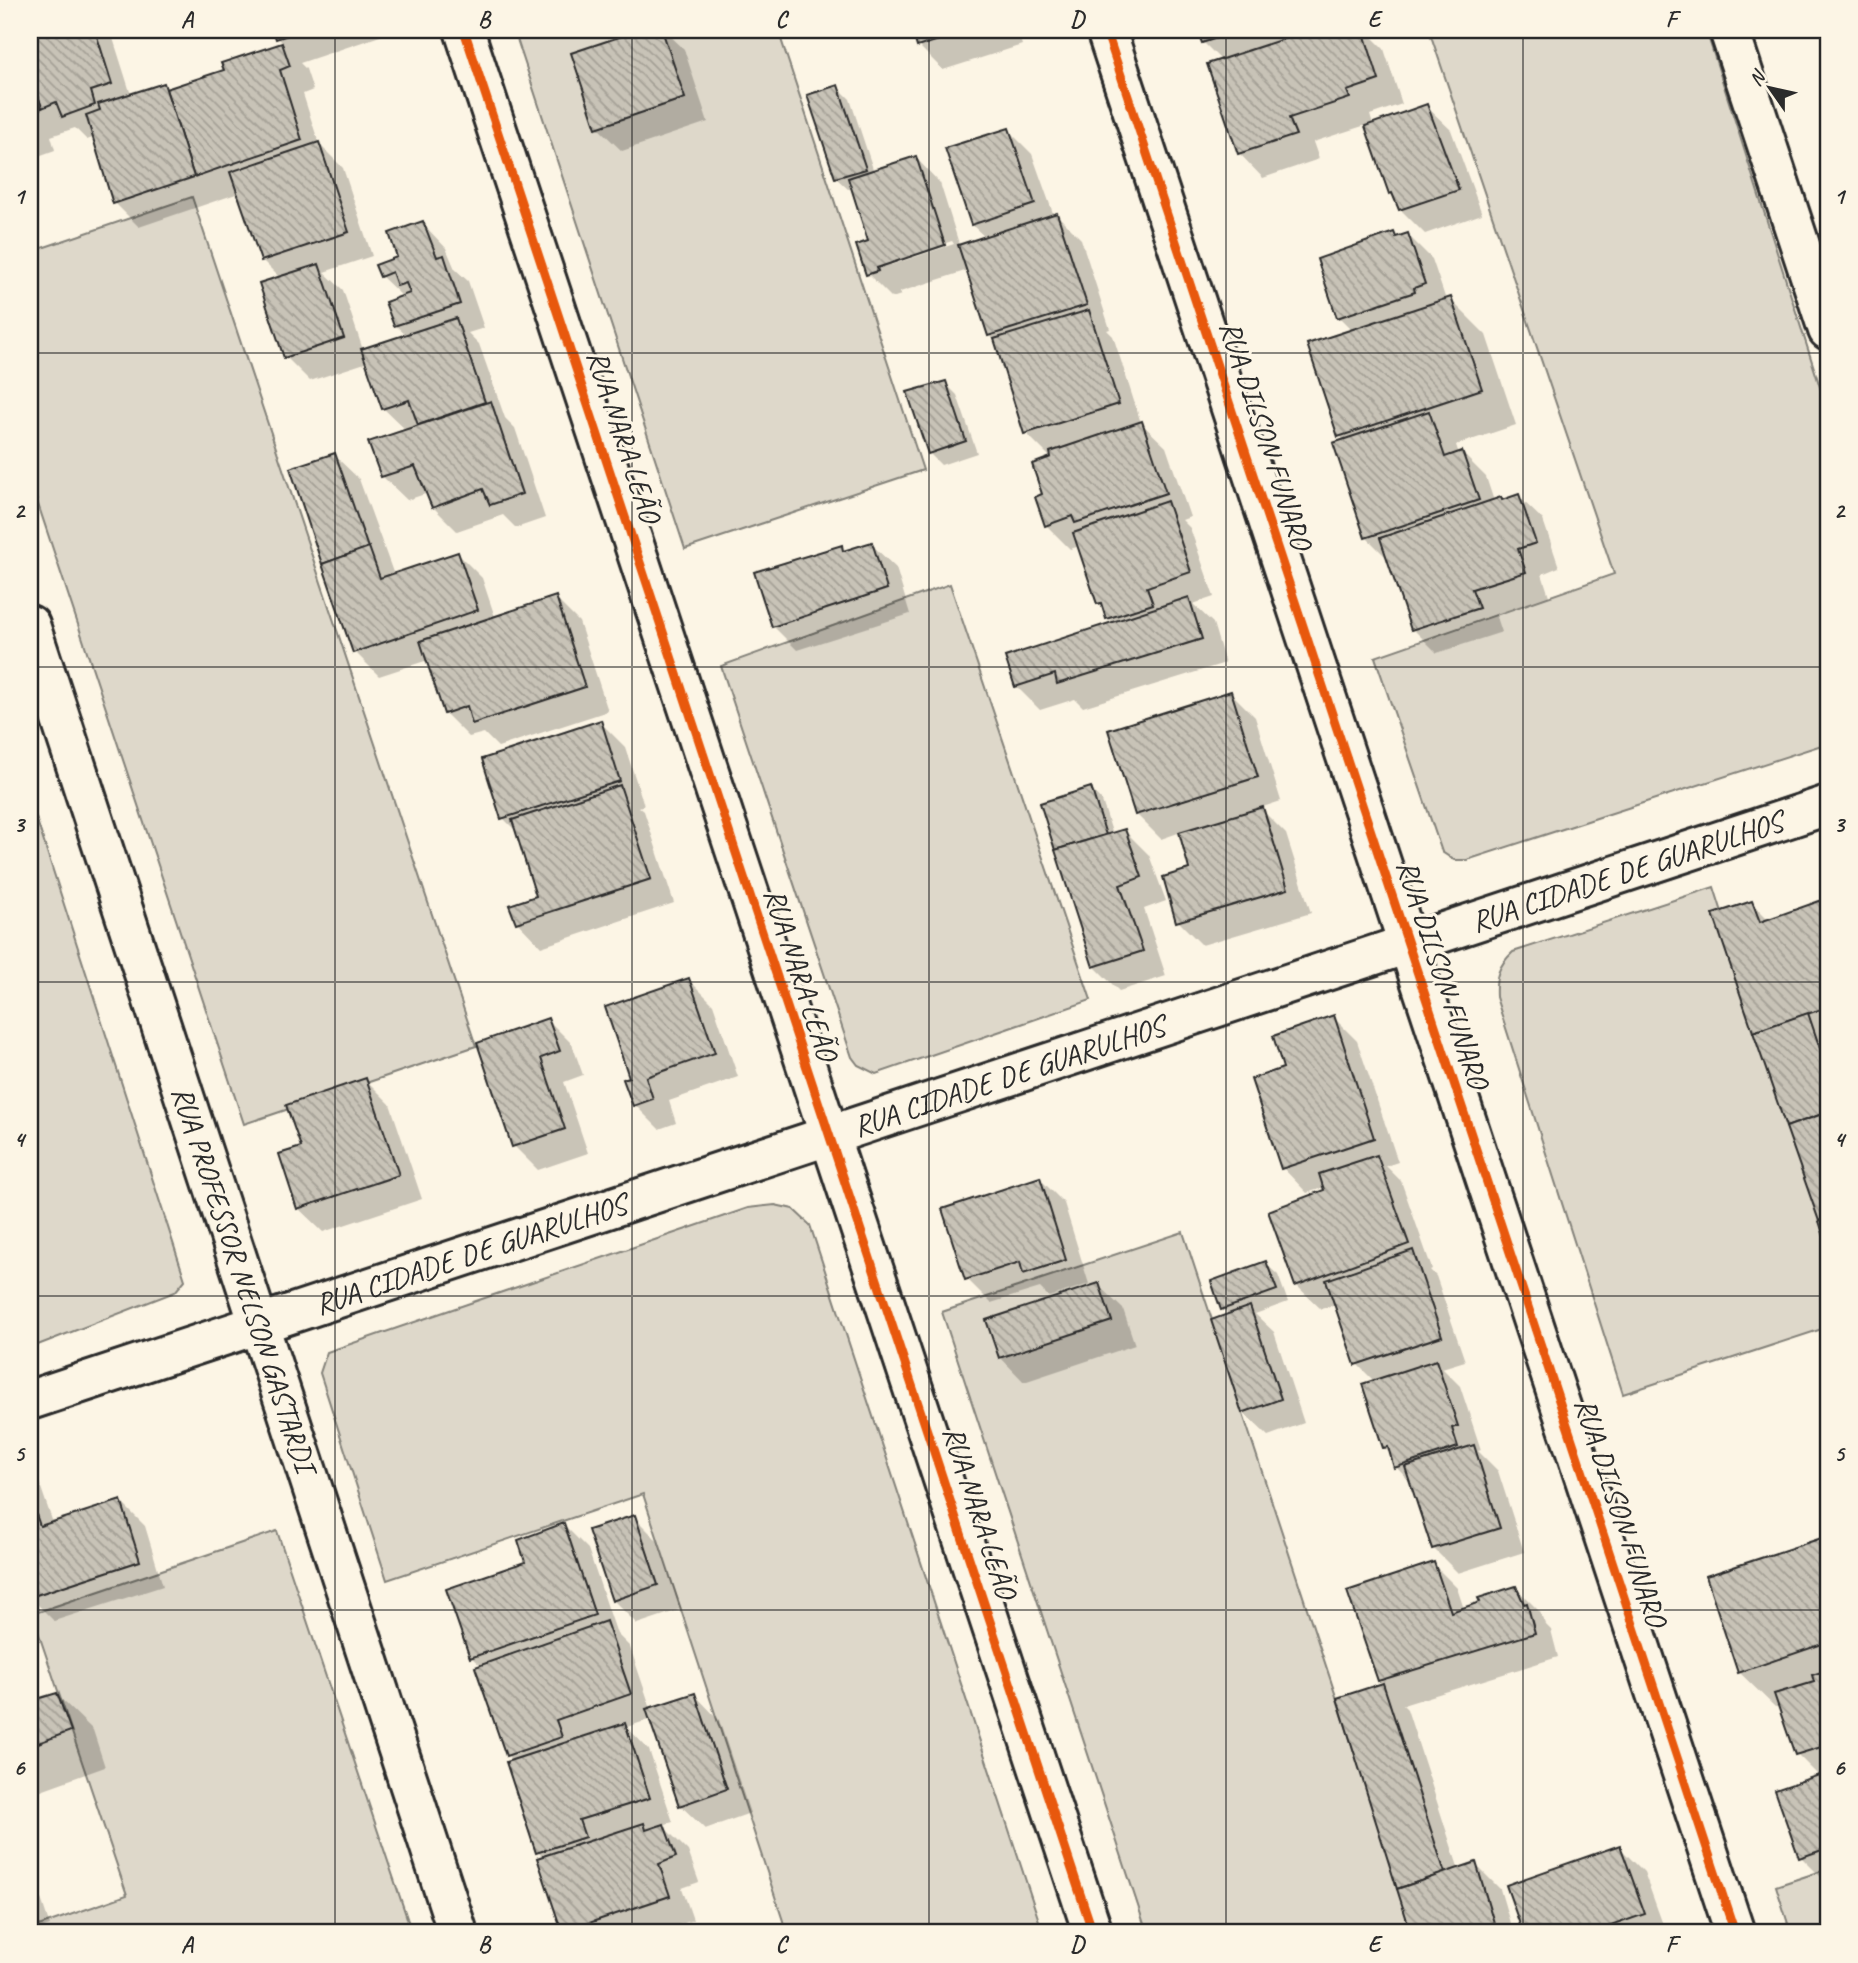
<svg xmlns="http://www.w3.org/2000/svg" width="1858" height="1963" viewBox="0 0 1858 1963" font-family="Caveat,sans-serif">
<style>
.grass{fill:#ded8ca;stroke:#84827a;stroke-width:2}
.shadow{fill:#0003;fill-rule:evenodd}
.building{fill:url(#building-back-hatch);stroke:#2b2b2b;stroke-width:2}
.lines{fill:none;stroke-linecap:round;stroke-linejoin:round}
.minor-casing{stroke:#2b2b2b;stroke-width:44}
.tertiary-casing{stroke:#2b2b2b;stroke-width:44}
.minor{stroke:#fcf5e5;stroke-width:38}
.tertiary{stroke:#fcf5e5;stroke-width:38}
.cycleway-casing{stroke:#fcf5e5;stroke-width:13}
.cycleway{stroke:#e8590c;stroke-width:9}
.grid{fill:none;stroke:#2b2b2b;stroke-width:2;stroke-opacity:0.55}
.labels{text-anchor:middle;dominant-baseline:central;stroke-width:6;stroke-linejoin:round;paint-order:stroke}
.street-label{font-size:30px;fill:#2b2b2b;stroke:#fcf5e5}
.neatline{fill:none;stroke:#2b2b2b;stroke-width:2.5}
.grid-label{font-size:23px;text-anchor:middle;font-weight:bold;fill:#2b2b2b}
</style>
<defs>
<pattern id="building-back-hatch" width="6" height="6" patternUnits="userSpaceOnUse" patternTransform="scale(1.75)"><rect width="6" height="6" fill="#c8c3b7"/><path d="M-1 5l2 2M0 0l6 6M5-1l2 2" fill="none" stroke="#a39f95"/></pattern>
</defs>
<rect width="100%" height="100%" fill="#fcf5e5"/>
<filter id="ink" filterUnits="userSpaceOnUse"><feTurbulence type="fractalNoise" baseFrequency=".0143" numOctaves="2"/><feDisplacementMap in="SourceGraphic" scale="14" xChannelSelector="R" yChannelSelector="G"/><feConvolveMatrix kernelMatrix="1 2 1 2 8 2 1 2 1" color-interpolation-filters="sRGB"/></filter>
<g filter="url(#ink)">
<g class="grass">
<path d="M514 30H778L923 470 685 549Z"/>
<path d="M1429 30H1706L1828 412V743L1467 860H1454L1442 852 1375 657 1614 574Z"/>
<path d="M192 197 476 1046 244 1124 30 480V252Z"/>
<path d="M950 584 1091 1000 876 1074 858 1065 852 1057 721 666Z"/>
<path d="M30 799 185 1280 175 1292 30 1348Z"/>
<path d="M1714 887 1828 1245V1327L1623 1394 1496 997C1495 977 1498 966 1513 952Z"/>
<path d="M775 1205 793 1209 810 1225 1043 1933H787L643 1494 387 1580 320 1373 327 1352 748 1208Z"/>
<path d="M1183 1232 1414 1933H1147L942 1312Z"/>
<path d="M277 1531 412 1933H30V1929L127 1895 32 1614Z"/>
<path d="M1828 1869V1933H1791L1776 1886Z"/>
</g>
<g class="shadow">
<path d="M30 30H108L112 35 131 95 164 85 169 90 226 71 224 64 284 44 278 38 275 30H388L389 33 300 63 306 69 313 90 303 94 319 144 343 168 372 256 324 272 343 290 363 350 407 336 395 325 403 297 381 276 400 258 422 223 446 248 455 269 468 281 484 328 468 333 479 344 505 418 515 428 545 518 516 528 503 515 457 531 433 507 428 493 407 500 382 476 407 431 383 408 368 362 310 381 286 357 280 278 262 260 239 193 139 227 115 203 95 137 87 140 75 128 51 136 55 150 30 159Z"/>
<path d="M645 30H664L684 49 708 122 622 151 597 127 573 54Z"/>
<path d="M914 30H1017L1022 45 943 70 919 46Z"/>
<path d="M1199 30H1333L1334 33 1343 30H1365L1384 49 1402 104 1370 115 1373 125 1426 106 1451 130 1482 214 1425 234 1400 209 1396 199 1390 193 1366 125 1313 142 1319 159 1263 178 1239 153 1222 61 1203 42Z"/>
<path d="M838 87 850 99 874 172 916 158 940 183 960 247 986 238 972 225 1008 130 1032 154 1054 216 1057 215 1081 239 1110 329 1107 330 1113 336 1141 423 1166 447 1190 517 1182 520 1190 528 1214 597 1193 604 1213 623 1225 663 1083 707 1075 699 1040 710 1016 686 1113 623 1099 604 1080 546 1070 549 1046 525 1044 496 1052 459 1026 433 997 343 989 335 968 270 900 292 901 295 892 298 868 274 870 242 853 188 848 189 836 178ZM952 241 954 244 891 265V261Z"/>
<path d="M1394 234 1398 238 1408 235 1432 259 1446 300 1450 299 1486 335 1516 425 1456 445 1459 454 1462 453 1486 477 1494 501 1503 502 1518 496 1543 520 1559 567 1542 574 1549 596 1496 614 1502 632 1437 653 1413 629 1389 560 1366 537 1345 441 1340 436 1353 331 1339 317Z"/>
<path d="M945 383 957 395 977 453 941 465 929 453Z"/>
<path d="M334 455 359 479 394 575 458 554 482 578 495 617 555 598 579 622 608 711 498 747 484 733 469 737 445 713 428 660 379 676 355 652Z"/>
<path d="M871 544 896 568 910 614 797 650 773 626 841 547 846 552Z"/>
<path d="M1231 693 1255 717 1281 801 1260 808 1286 834 1311 913 1202 945 1178 921 1191 870 1181 832 1161 839 1136 814Z"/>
<path d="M600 722 625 747 644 805 639 807 644 811 674 903 541 947 517 922 539 897 519 834 503 818 484 760Z"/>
<path d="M1091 789 1102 801 1113 835 1125 831 1149 855 1166 901 1144 909 1166 976 1119 991 1094 966Z"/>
<path d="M1828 900V1244L1821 1221 1752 903 1770 921Z"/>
<path d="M689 980 713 1004 738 1077 669 1101 676 1123 659 1129 635 1105 631 1078Z"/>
<path d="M1333 1017 1357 1041 1398 1162 1386 1166 1401 1181 1432 1269 1430 1270 1436 1276 1465 1361 1442 1368 1460 1386 1481 1450 1478 1451 1498 1471 1524 1552 1458 1573 1433 1548 1412 1484 1396 1467 1392 1455 1384 1448 1375 1382 1357 1364 1336 1304 1321 1309 1296 1285 1327 1191 1325 1187 1307 1193 1283 1168 1285 1069Z"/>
<path d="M548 1020 572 1044 583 1075 564 1082 588 1153 538 1170 514 1146Z"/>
<path d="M366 1080 390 1104 422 1199 323 1232 298 1208 303 1148Z"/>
<path d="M1040 1179 1064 1203 1089 1284 1049 1297 1040 1288 991 1303 967 1279Z"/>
<path d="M1266 1264 1278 1275 1288 1302 1255 1314 1274 1332 1304 1423 1268 1436 1243 1412 1229 1315 1223 1309Z"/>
<path d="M1098 1285 1123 1309 1135 1345 1024 1382 1000 1357Z"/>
<path d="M30 1471 38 1479 53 1523 121 1502 145 1526 163 1586 54 1621 37 1604 39 1610 30 1613Z"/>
<path d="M634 1517 658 1541 682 1609 637 1624 613 1600Z"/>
<path d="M564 1525 588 1549 617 1634 630 1647 651 1709 695 1695 719 1720 750 1813 705 1829 680 1805 651 1719 627 1727 649 1750 673 1822 662 1825 688 1851 699 1882 682 1888 693 1920 667 1929 671 1933H566L564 1931 544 1858 538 1852 514 1762 507 1755 481 1666 471 1657 527 1564Z"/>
<path d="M1828 1538V1880L1825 1881 1801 1857 1820 1777 1797 1754 1780 1706 1775 1707 1739 1672 1708 1577Z"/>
<path d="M1433 1564 1457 1588 1464 1609 1516 1588 1540 1612 1545 1624 1551 1630 1558 1657 1403 1705 1407 1709 1459 1870 1475 1864 1500 1889 1513 1933H1413L1339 1699 1384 1684 1379 1680Z"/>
<path d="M30 1686 35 1702 57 1695 93 1730 105 1767 30 1794Z"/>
<path d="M1619 1847 1644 1872 1666 1933H1524L1508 1886Z"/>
<path d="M30 1871 33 1874 50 1926 30 1933Z"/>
</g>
<g class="building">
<path d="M30 30H95L112 84 91 91 95 105 62 117 56 102 42 108 30 70Z"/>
<path d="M273 30H303L276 39Z"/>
<path d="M640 30H662L685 98 596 128 571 53Z"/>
<path d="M912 30H970L917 47Z"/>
<path d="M1197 30H1241L1202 43Z"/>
<path d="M1311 30H1328L1329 33 1338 30H1363L1379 80 1347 91 1350 98 1289 118 1296 135 1238 154 1207 64Z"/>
<path d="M282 43 290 66 280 70 302 140 194 177 166 89 224 70 221 63Z"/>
<path d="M30 70 42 108 30 111Z"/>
<path d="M164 83 194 177 113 204 86 115 100 110 98 104Z"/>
<path d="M838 85 866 169 835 178 807 95Z"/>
<path d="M1427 104 1459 190 1399 210 1392 193 1389 194 1365 126Z"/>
<path d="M1009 128 1035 204 971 225 945 148Z"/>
<path d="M319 142 349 232 261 261 230 172Z"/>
<path d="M916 156 945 245 877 268 878 271 866 275 856 245 868 241 848 178Z"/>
<path d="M1057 213 1087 305 988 336 958 245Z"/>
<path d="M423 221 437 257 444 255 460 304 394 326 385 302 410 293 406 283 397 286 392 272 380 277 375 265 397 257 389 233Z"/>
<path d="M1394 232 1396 237 1408 233 1425 284 1414 288 1415 292 1337 318 1317 259Z"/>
<path d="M319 264 344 338 284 358 259 283Z"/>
<path d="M1451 297 1482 389 1338 437 1307 344Z"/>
<path d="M1089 310 1119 404 1024 434 994 339Z"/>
<path d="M456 318 485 402 418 425 409 400 382 409 361 349Z"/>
<path d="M946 381 966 441 928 454 907 392Z"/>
<path d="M491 401 522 494 490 505 483 489 432 508 415 466 381 477 368 442Z"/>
<path d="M1429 411 1445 457 1462 451 1479 500 1365 538 1333 443Z"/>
<path d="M1142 421 1166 493 1075 523 1072 516 1045 526 1035 497 1042 494 1032 464 1051 457 1050 452Z"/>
<path d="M335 453 368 548 322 564 290 468Z"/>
<path d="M1519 494 1536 543 1518 549 1526 572 1472 589 1479 608 1411 630 1380 538 1501 497 1502 500Z"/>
<path d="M1167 501 1191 572 1147 587 1153 604 1106 619 1101 603 1097 604 1073 533Z"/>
<path d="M872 542 887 589 772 627 754 572 842 545 843 551Z"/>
<path d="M369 547 380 578 458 552 478 610 353 653 322 564Z"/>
<path d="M556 596 585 687 472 724 467 706 444 714 420 641Z"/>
<path d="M1189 597 1202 639 1057 684 1055 674 1015 687 1005 657Z"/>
<path d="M1231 691 1258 777 1135 815 1108 730Z"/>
<path d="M601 720 620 781 501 819 482 759Z"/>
<path d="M620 785 651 879 516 923 509 905 536 896 512 820Z"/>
<path d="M1091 787 1106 835 1055 850 1040 803Z"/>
<path d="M1263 807 1288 889 1176 922 1163 877 1189 869 1179 832Z"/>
<path d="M1125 829 1142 877 1120 885 1143 951 1093 967 1055 850Z"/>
<path d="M1828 898V1007L1753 1032 1713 914 1752 901 1760 922Z"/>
<path d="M689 978 715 1053 646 1077 653 1099 633 1106 623 1079 629 1077 605 1007Z"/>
<path d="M1808 1013 1828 1072V1112L1786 1127 1753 1032Z"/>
<path d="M1334 1015 1374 1138 1281 1169 1251 1079 1283 1068 1273 1036Z"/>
<path d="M548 1018 560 1051 541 1058 565 1129 512 1147 477 1043Z"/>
<path d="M366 1078 399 1175 297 1209 279 1154 301 1147 286 1105Z"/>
<path d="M1828 1112V1218L1819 1221 1786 1127Z"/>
<path d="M1377 1155 1409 1244 1295 1286 1268 1211 1324 1190 1319 1174Z"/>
<path d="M1040 1177 1066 1260 1023 1274 1020 1262 965 1280 942 1209Z"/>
<path d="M1828 1218V1249L1819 1221Z"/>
<path d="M1413 1250 1442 1336 1355 1365 1326 1280Z"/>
<path d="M1266 1261 1277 1290 1221 1310 1211 1281Z"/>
<path d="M1099 1283 1112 1321 999 1358 986 1320Z"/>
<path d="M1250 1306 1281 1399 1242 1413 1211 1320Z"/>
<path d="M1436 1360 1458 1426 1452 1428 1458 1447 1394 1468 1388 1447 1383 1448 1362 1384Z"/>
<path d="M1474 1445 1500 1528 1432 1549 1405 1467Z"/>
<path d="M30 1497 40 1526 121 1500 140 1561 30 1597Z"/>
<path d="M635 1515 658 1585 612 1601 588 1530Z"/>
<path d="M564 1523 595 1615 470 1658 446 1589 525 1562 518 1540Z"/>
<path d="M1828 1536V1642L1738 1673 1706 1576Z"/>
<path d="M1434 1562 1451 1612 1480 1602 1478 1598 1516 1586 1524 1604 1527 1603 1535 1633 1378 1681 1347 1591Z"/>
<path d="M606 1621 631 1694 556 1720 562 1737 506 1756 475 1667Z"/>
<path d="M1828 1670V1745L1795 1755 1774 1694 1814 1682 1812 1675Z"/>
<path d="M1383 1683 1445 1873 1397 1889 1337 1698Z"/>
<path d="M57 1693 71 1731 30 1746V1701Z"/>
<path d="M695 1693 727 1789 679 1806 646 1709Z"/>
<path d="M625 1723 650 1798 579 1820 585 1837 536 1853 506 1762Z"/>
<path d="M1828 1772V1848L1799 1858 1775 1790Z"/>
<path d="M644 1823 646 1830 664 1824 676 1857 659 1864 670 1896 562 1932 537 1858Z"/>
<path d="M1620 1845 1645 1914 1591 1933H1523L1506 1885Z"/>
<path d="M1476 1862 1497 1933H1411L1397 1889Z"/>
</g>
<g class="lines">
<g class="minor-casing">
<g id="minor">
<path d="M464 30 1093 1933"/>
<path d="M1729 30 1828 330"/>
<path id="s1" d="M30 625 458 1933"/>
<path id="s2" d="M30 1400 1828 805"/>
</g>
</g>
<g class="tertiary-casing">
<path id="tertiary" d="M1106 30 1735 1933"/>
</g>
<use href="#minor" class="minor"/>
<use href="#tertiary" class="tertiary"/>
<g class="cycleway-casing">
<g id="cycleway">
<path d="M464 30 1093 1933"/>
<path d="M1106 30 1735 1933"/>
</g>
</g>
<use href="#cycleway" class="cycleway"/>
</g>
</g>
<path class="grid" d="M335 30V1933M632 30V1933M929 30V1933M1226 30V1933M1523 30V1933M30 353H1828M30 667H1828M30 982H1828M30 1296H1828M30 1610H1828"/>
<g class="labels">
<g class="street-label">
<text transform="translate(1266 435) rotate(72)">RUA DILSON FUNARO</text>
<text transform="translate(624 436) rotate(72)">RUA NARA LEÃO</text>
<text stroke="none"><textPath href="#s2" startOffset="1682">RUA CIDADE DE GUARULHOS</textPath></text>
<text transform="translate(801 974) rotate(72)">RUA NARA LEÃO</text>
<text transform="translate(1443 974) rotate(72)">RUA DILSON FUNARO</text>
<text stroke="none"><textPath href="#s2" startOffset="1031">RUA CIDADE DE GUARULHOS</textPath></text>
<text stroke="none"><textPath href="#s2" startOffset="464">RUA CIDADE DE GUARULHOS</textPath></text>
<text stroke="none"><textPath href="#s1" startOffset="688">RUA PROFESSOR NELSON GASTARDI</textPath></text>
<text transform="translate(980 1512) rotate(72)">RUA NARA LEÃO</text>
<text transform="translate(1621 1512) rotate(72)">RUA DILSON FUNARO</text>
</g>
</g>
<rect width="1858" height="1963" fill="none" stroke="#fcf5e5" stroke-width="77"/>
<g transform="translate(1770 88) rotate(304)" stroke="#fcf5e5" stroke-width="5" paint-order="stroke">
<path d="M0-5L12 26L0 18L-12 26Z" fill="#2b2b2b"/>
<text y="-10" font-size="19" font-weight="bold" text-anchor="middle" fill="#2b2b2b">N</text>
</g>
<rect x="38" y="38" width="1782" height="1886" class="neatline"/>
<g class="grid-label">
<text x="187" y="27">A</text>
<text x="484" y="27">B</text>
<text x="781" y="27">C</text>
<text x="1077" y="27">D</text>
<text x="1374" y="27">E</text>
<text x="1671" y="27">F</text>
<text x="19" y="204">1</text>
<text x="1839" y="204">1</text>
<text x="19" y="518">2</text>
<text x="1839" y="518">2</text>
<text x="19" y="832">3</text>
<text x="1839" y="832">3</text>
<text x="19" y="1147">4</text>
<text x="1839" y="1147">4</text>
<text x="19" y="1461">5</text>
<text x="1839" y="1461">5</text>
<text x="19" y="1775">6</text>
<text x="1839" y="1775">6</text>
<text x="187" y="1952">A</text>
<text x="484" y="1952">B</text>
<text x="781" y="1952">C</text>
<text x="1077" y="1952">D</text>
<text x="1374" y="1952">E</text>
<text x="1671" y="1952">F</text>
</g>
</svg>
